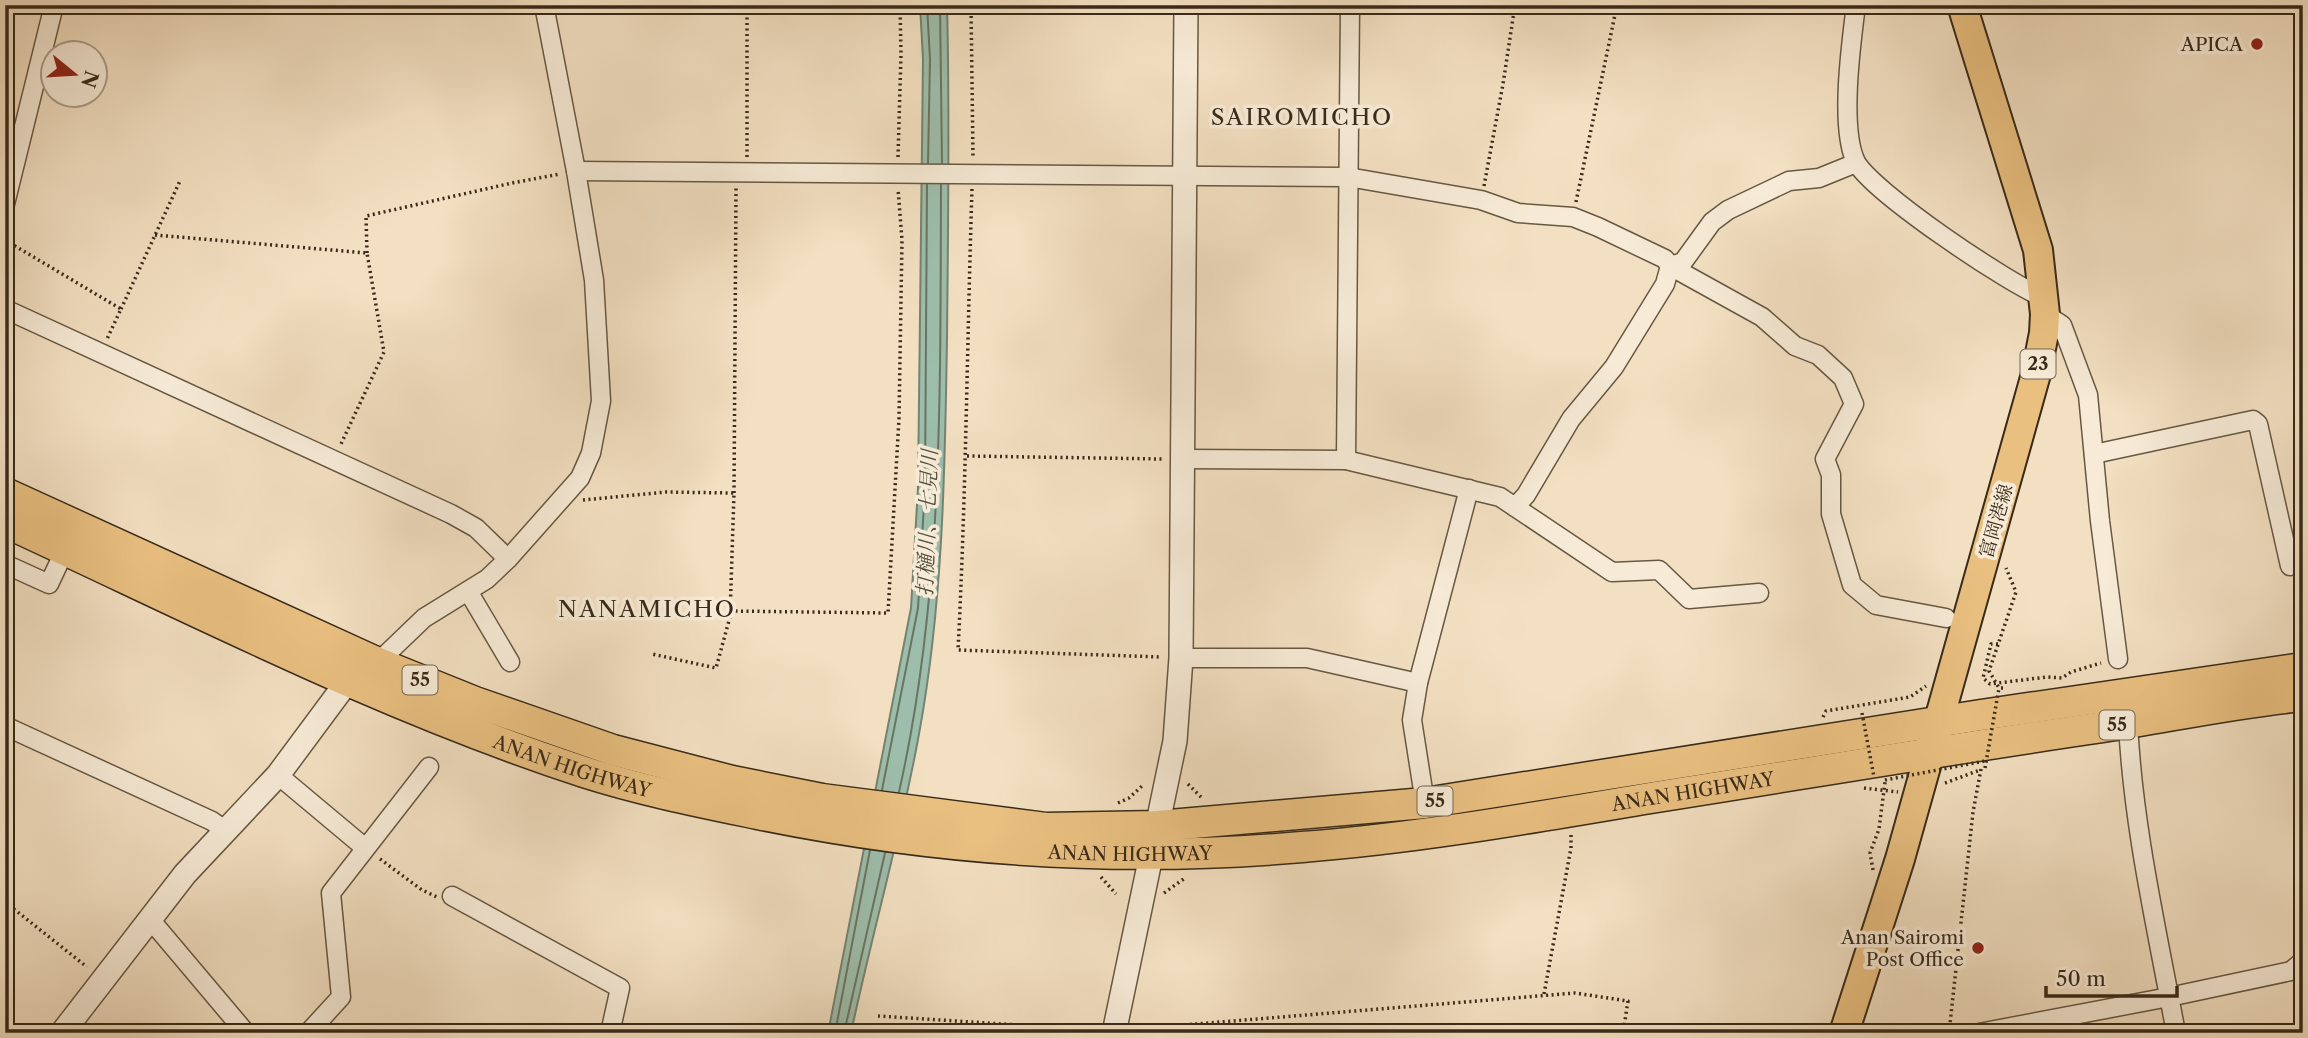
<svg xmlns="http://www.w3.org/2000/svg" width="2308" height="1038" viewBox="0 0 2308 1038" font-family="'Libre Caslon Text','Noto Serif JP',serif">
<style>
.water{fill:#9dbeac;stroke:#758371;stroke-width:2}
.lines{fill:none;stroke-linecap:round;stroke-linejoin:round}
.shore{stroke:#6a7462;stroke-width:2}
.minor-casing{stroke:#675843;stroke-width:21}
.tertiary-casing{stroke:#675843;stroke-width:26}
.primary-casing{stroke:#382a19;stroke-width:32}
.trunk-casing{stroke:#382a19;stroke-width:33}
.path{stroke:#382a19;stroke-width:3.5;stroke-dasharray:2 3.5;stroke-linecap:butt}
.minor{stroke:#f7ebd7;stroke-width:18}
.tertiary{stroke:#f7ebd7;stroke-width:23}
.primary{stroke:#eac081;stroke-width:28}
.trunk{stroke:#eac081;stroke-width:30}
.path-bridge{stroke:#382a19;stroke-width:3.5;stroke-dasharray:2 3.5;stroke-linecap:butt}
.poi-dot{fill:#8f2418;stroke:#f7ebd7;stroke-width:2.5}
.labels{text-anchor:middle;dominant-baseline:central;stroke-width:7;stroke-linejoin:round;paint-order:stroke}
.shield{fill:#f7ebd7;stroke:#716452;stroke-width:2}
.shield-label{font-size:18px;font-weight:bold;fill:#382a19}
.poi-label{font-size:19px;fill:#382a19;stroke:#f7ebd7;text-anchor:end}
.street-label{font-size:19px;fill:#382a19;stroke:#f7ebd7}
.water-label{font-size:21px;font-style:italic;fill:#514f3e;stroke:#f7ebd7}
.quarter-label{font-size:23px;letter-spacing:2px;fill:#382a19;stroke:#f7ebd7}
</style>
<rect width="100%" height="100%" fill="#f3e0c2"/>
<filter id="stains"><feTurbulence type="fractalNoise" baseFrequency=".00286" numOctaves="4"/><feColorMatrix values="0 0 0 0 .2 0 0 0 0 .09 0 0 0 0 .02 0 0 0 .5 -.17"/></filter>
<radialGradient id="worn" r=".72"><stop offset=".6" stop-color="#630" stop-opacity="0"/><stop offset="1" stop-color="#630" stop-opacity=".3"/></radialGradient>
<path class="water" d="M920 5H947C950 116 948 227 947 338 945 470 943 604 919 734 901 834 872 933 851 1033H828L911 608 918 487 923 59Z"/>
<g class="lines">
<g class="shore">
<path d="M927 5 930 59 928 163"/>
<path d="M940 5 942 163"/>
<path d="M882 790 918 608 925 487 927 184"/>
<path d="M899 792C944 593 940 388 941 184"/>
<path d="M835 1033 870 850"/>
<path d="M844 1033 885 853"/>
</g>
<g class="minor-casing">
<g id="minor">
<path d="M1856 5C1851 44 1840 125 1855 160 1867 189 2013 287 2045 298"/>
<path d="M576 171 1348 177 1481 200 1518 213 1573 217 1598 227 1665 259 1670 266 1762 317 1795 346 1818 355 1843 378 1854 404 1825 459 1831 475V514L1852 585 1876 605 1946 618"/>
<path d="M5 204 54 5"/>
<path d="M1670 266 1683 262 1712 222 1728 210 1789 181 1819 178 1856 163"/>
<path d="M5 309 451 514 476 528 508 559"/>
<path d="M2045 314 2062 325 2088 395 2100 521 2118 659"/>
<path d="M2094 454 2253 420 2258 424 2290 566"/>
<path d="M1182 459 1346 460 1500 497 1515 507 1526 495 1571 419 1614 367 1665 284 1670 266"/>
<path d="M1346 460 1350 5"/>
<path d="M1515 507 1612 572 1659 570 1689 599 1759 593"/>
<path d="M5 564 49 584 65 550"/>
<path d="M468 591 510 662"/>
<path d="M1181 658H1307L1418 683"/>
<path d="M374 666 424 618 487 579 508 559 580 478 591 453 601 401 594 280 576 171 544 5"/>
<path d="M2128 723C2133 827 2157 930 2176 1033"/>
<path d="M5 726 212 821 226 831"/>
<path d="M278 775 364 847"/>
<path d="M1425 803 1412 720 1418 683 1469 489"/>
<path d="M452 896 620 988 610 1033"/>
<path d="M149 918 246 1033"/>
<path d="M308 1033 341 997 331 893 429 767"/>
<path d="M1979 1033 2169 997 2291 971 2303 961"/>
</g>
</g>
<g class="tertiary-casing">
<g id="tertiary">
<path d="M62 1033 185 874 278 775 347 682"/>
<path d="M1114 1033 1175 741 1181 658 1186 5"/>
</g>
</g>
<g class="primary-casing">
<path id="primary" d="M1844 1033 1900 859 2036 374 2044 333 2045 314 2038 250 1962 5"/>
</g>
<g class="trunk-casing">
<g id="trunk">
<path d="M5 493 378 663 475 702 613 750 732 781 822 799 1046 828 1158 826 1425 803 1981 715 2303 668"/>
<path id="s1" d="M5 522C196 610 384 707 584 772 640 790 700 802 758 814 939 851 1118 863 1302 847 1417 838 1531 818 1644 799 1797 775 1950 749 2103 727 2169 717 2236 702 2303 696"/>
</g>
</g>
<g class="path">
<path d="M971 5 973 157"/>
<path d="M747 157V5"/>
<path d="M898 157 901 54 900 5"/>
<path d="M1484 186 1503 84 1515 5"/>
<path d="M972 189C967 343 966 496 958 650L1161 657"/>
<path d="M1576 202 1617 5"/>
<path d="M155 235 367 253 384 352 341 444"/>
<path d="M5 240 121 309 107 339"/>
<path d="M367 253 366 216 512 183 560 174"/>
<path d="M121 309 180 181"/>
<path d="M967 456 1162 459"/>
<path d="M734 493 736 188"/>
<path d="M583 500 666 492 734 493 730 617 716 668 652 654"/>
<path d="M730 611 888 613 899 418 902 240 898 189"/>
<path d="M2294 642H2303"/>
<path d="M1998 644H1991L1983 678 1990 684 2047 677 2062 678 2071 672 2101 663"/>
<path d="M2003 688H1999L1989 671 2016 592 2006 568"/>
<path d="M1823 717 1826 711 1910 697 1926 686"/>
<path d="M1945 783 1980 770"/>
<path d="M1188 784 1203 799"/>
<path d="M1864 788 1898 792"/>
<path d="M1118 803 1129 798 1142 786"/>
<path d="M380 859 422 890 437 897"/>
<path d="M1873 870 1870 853 1879 829 1885 782"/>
<path d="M1101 877 1116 894"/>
<path d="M1164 893 1185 878"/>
<path d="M5 902 87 967"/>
<path d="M1544 994 1571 848V834"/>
<path d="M878 1016 1096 1030"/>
<path d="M1135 1029 1575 993 1628 1001 1623 1033"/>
<path d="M1949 1033 1973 812 1981 769"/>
</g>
<use href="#minor" class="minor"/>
<use href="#tertiary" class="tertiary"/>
<use href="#primary" class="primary"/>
<use href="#trunk" class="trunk"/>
<g class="path-bridge">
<path d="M1862 713 1874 777"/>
<path d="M1985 768 1999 688"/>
<path d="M1885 780 1985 761"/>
</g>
</g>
<g class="poi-dot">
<circle cx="2257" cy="44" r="7"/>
<circle cx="1978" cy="948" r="7"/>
</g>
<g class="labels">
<g class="shield">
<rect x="2020.5" y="349.5" width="35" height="29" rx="5"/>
<rect x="402.5" y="665.5" width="35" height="29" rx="5"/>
<rect x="2099.5" y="710.5" width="35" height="29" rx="5"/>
<rect x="1417.5" y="786.5" width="35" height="29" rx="5"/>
</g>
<g class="shield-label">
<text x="2038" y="364">23</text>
<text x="420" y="680">55</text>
<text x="2117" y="725">55</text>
<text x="1435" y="801">55</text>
</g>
<g class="poi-label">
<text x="2243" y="44">APICA</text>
<text x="1964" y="937">Anan Sairomi<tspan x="1964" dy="22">Post Office</tspan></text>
</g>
<g class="street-label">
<text transform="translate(1996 521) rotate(-74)">富岡港線</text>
<text stroke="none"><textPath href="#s1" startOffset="618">ANAN HIGHWAY</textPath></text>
<text stroke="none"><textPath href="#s1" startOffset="1752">ANAN HIGHWAY</textPath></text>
<text stroke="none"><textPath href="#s1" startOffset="1185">ANAN HIGHWAY</textPath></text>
</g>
<g class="water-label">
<text transform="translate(927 523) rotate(-88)">打樋川、七見川</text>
</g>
<g class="quarter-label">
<text x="1302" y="117">SAIROMICHO</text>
<text x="647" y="609">NANAMICHO</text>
</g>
</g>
<rect width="2308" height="1038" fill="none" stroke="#f3e0c2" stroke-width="28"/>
<rect x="7" y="7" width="2294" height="1024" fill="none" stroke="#382a19" stroke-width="3.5"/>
<rect x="14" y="14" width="2280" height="1010" fill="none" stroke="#382a19" stroke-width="2"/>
<g transform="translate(74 74) rotate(108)"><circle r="33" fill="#f7ebd7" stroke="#ab9e8b" stroke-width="2"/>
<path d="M0-5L12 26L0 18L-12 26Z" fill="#8f2418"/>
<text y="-10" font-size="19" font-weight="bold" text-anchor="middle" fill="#382a19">N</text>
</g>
<path d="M2046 986v10h131v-10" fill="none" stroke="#382a19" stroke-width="3.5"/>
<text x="2056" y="986" font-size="21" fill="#382a19" stroke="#f7ebd7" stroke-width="5" paint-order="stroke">50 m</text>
<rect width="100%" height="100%" filter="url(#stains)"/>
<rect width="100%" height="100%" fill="url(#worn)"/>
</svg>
